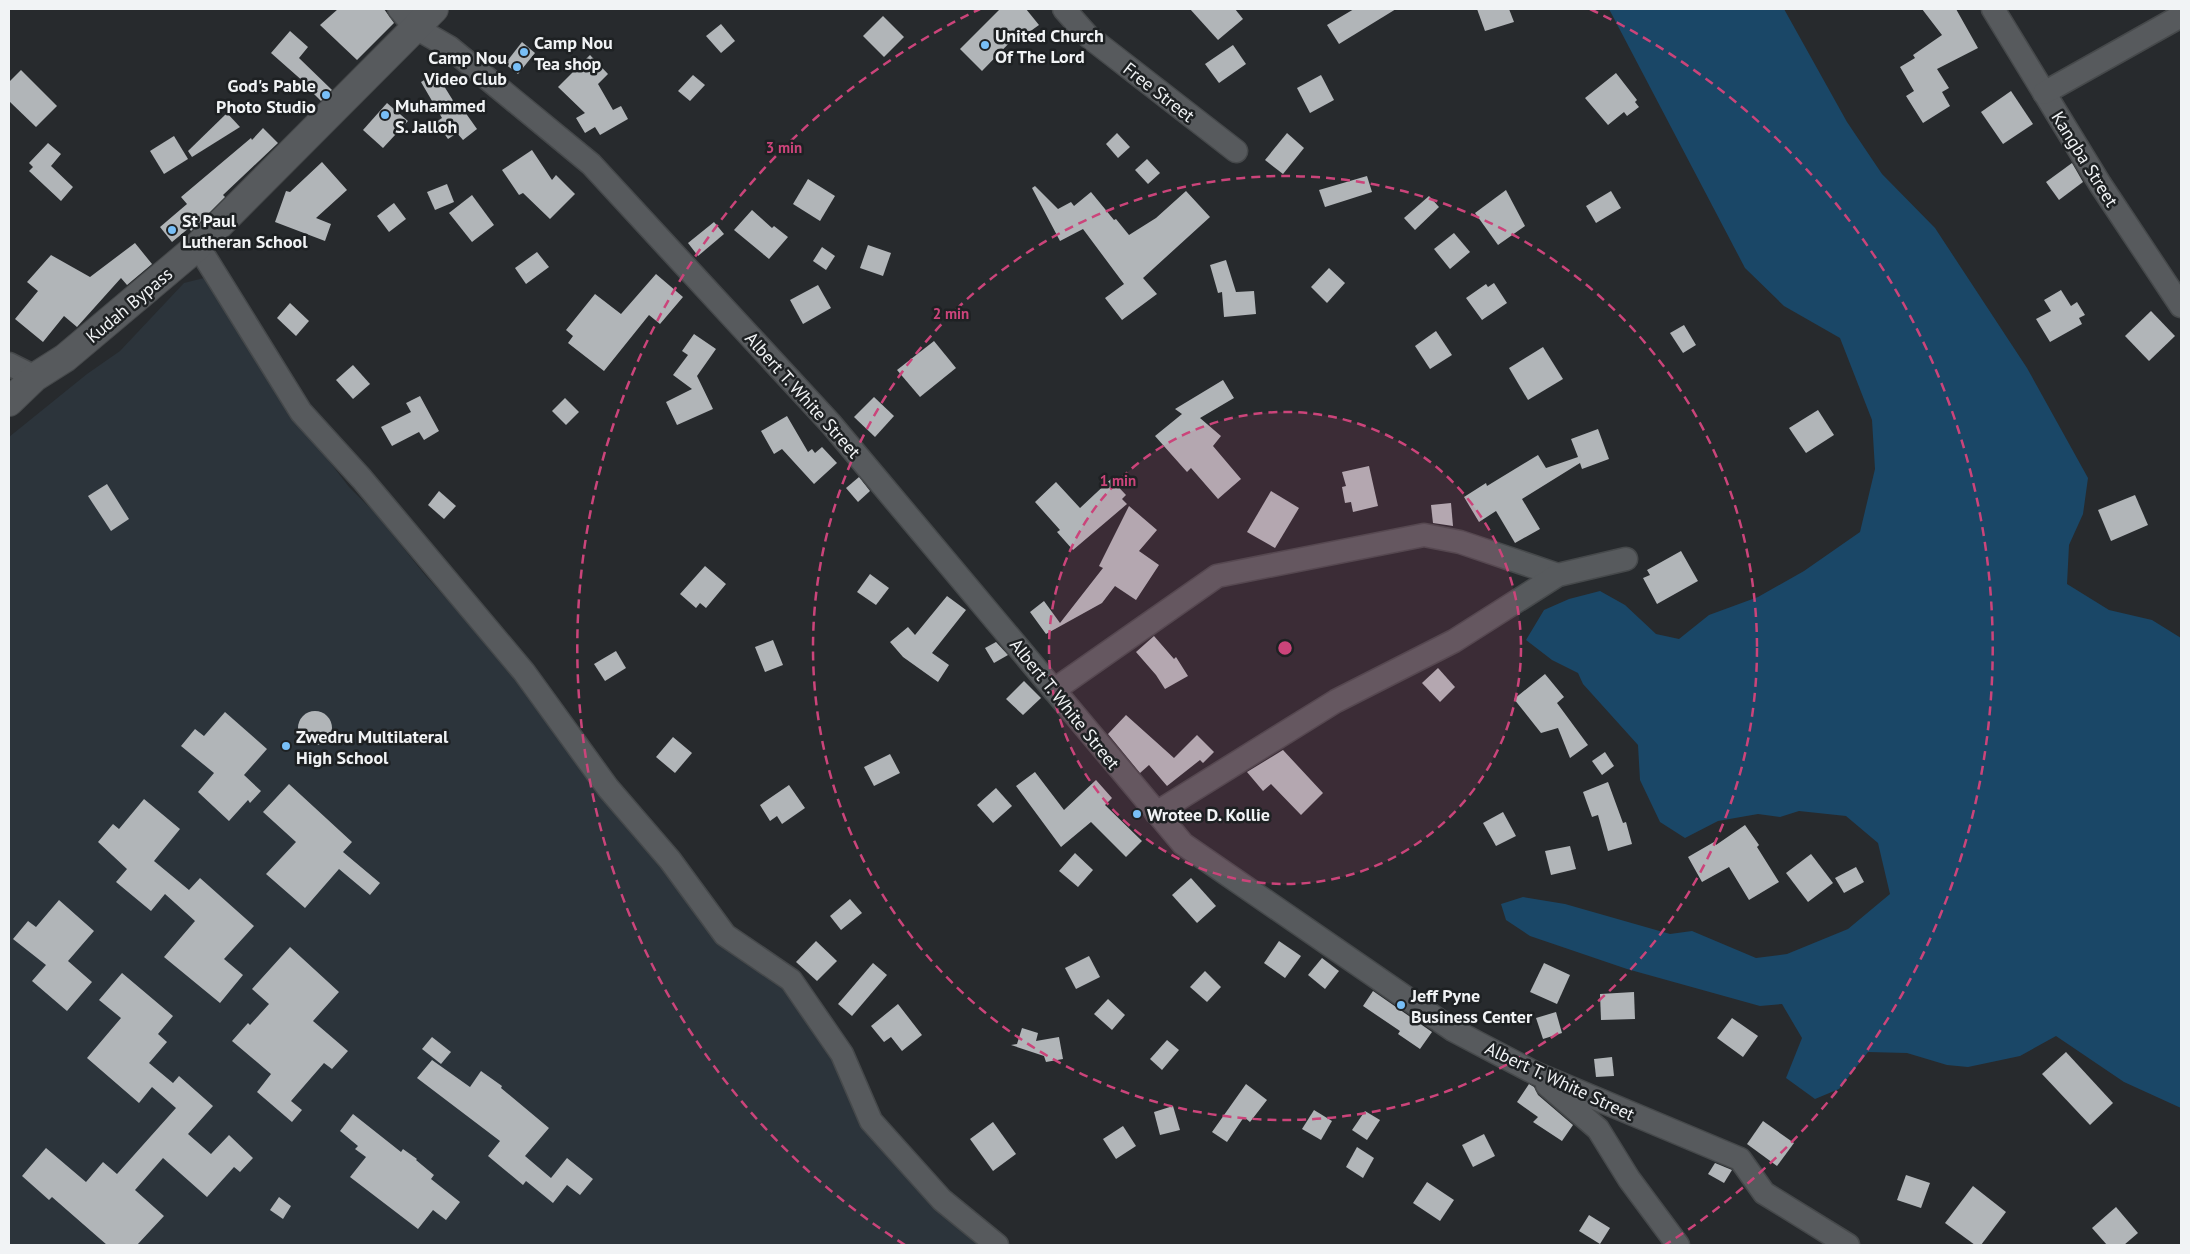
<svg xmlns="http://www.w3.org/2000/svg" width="2190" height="1254" viewBox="0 0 2190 1254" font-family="'PT Sans',sans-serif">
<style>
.built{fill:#2c343b}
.green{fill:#1a4767}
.building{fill:#b1b5b8}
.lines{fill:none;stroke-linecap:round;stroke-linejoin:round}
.minor-casing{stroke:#46494b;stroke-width:25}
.tertiary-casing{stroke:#46494b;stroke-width:30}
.minor{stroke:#575a5d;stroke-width:22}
.tertiary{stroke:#575a5d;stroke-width:28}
.ring{fill:none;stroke:#cb447a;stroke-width:2.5;stroke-dasharray:9 6}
.poi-dot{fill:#78bff7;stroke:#1e2123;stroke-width:2}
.labels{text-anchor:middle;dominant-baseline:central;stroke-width:5;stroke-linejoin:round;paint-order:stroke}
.poi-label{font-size:18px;font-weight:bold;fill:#f1f3f5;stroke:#1e2123;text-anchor:start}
.street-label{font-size:18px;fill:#f1f3f5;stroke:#1e2123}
.centre{fill:#cb447a;stroke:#1e2123;stroke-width:2.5}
.ring-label{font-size:15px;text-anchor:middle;font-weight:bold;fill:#cb447a;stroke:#1e2123;stroke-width:5;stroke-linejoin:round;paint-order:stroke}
</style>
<rect width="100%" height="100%" fill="#272a2d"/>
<path class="built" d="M204 278 216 283 287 406 349 487 376 514 425 575 500 658 622 821 790 993 841 1067 986 1245H9V437L87 374 120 351 184 283Z"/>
<path class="green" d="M1609 9H1784L1847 122 1882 174 1935 228 2027 368 2088 478 2083 514 2069 545 2067 584 2109 610 2152 620 2181 638V1108L2124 1082 2056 1036 2020 1056 1968 1067 1947 1065 1907 1053 1868 1052 1839 1089 1815 1099 1786 1078 1802 1038 1782 1004 1760 1006 1627 969 1530 936 1506 920 1501 904 1523 897 1565 904 1670 934 1692 931 1756 958 1787 954 1848 929 1890 894 1878 843 1846 816 1799 811 1780 817 1758 814 1718 821 1685 838 1660 822 1640 780 1638 745 1583 684 1578 673 1552 660 1526 640 1544 610 1569 599 1600 591 1625 605 1656 634 1679 639 1709 615 1758 597 1804 571 1860 532 1875 469 1872 420 1840 338 1784 306 1745 268Z"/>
<g class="building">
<path d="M338 9H384L394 23 357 60 320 25Z"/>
<path d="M1000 9H1026L1039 25 1018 40 1016 36 982 71 960 49Z"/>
<path d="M1190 9H1235L1243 19 1218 40Z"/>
<path d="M1354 9H1396L1339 44 1327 25Z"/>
<path d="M1477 9H1509L1514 22 1485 31Z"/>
<path d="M1922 9H1956L1978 48 1937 69 1949 88 1942 92 1950 106 1923 123 1906 96 1914 91 1900 67 1915 58 1913 55 1942 35Z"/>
<path d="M883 16 904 37 884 57 863 36Z"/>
<path d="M721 24 735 41 721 53 706 36Z"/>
<path d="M290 31 308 47 299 58 332 90 321 101 304 84 305 83 271 53Z"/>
<path d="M522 42 535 53 518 74 505 64Z"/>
<path d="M1233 45 1246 64 1219 83 1205 64Z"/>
<path d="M590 55 608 74 598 84 613 110 621 106 628 119 600 135 595 127 585 133 576 118 585 113 558 87Z"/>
<path d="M21 70 57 106 36 127 9 101V82Z"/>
<path d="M436 73 457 107 460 105 477 129 463 140 457 133 448 139 436 122 442 118 421 82Z"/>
<path d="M1616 73 1637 100 1635 102 1639 107 1627 116 1624 112 1608 125 1585 98Z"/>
<path d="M693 75 705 85 690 101 678 91Z"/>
<path d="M1321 75 1334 100 1310 113 1297 88Z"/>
<path d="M2011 91 2033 124 2003 144 1981 112Z"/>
<path d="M387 103 408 121 383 148 363 130Z"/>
<path d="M227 113 240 127 192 157 188 151Z"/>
<path d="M263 128 278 143 223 195 225 197 191 231 189 228 172 242 160 227 187 204 181 197 251 138 252 140Z"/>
<path d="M1117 133 1130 147 1118 158 1106 144Z"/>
<path d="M1287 133 1304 148 1283 174 1265 160Z"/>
<path d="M174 136 188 159 164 174 150 151Z"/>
<path d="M48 143 61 154 51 166 73 187 61 201 29 171 33 167 29 163Z"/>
<path d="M532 150 552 180 556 175 575 194 550 219 523 193 519 195 502 170Z"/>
<path d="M1147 159 1160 173 1148 184 1135 170Z"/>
<path d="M322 162 347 190 316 218 331 224 325 241 275 222 286 191 290 192Z"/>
<path d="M2072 163 2083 182 2059 200 2046 182Z"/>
<path d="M1367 176 1372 192 1325 207 1319 190Z"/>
<path d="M808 179 835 196 820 221 793 204Z"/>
<path d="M447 184 454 202 435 210 427 192Z"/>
<path d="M1035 186 1058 209 1071 202 1074 206 1091 192 1114 220 1116 219 1129 235 1156 218 1186 191 1210 217 1143 278 1157 294 1122 320 1105 298 1124 284 1083 229 1060 241 1032 188Z"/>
<path d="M1506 190 1525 226 1498 245 1475 213Z"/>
<path d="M1611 191 1621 208 1596 223 1586 206Z"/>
<path d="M472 195 494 225 472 242 449 213Z"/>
<path d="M1429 196 1439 207 1415 230 1404 218Z"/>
<path d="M394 203 406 219 389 232 377 216Z"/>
<path d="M752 210 772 228 774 226 788 237 769 259 734 230Z"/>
<path d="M714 222 724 234 698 256 688 243Z"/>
<path d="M1454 233 1470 252 1450 269 1434 249Z"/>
<path d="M135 243 152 264 127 285 121 278 77 327 64 316 43 342 15 319 38 291 27 282 51 255 90 277Z"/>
<path d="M868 245 891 253 883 276 860 268Z"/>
<path d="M822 247 835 256 826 270 813 261Z"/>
<path d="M537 252 549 267 526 284 515 268Z"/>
<path d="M1226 260 1236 292 1254 291 1256 314 1224 317 1222 292 1218 293 1210 265Z"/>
<path d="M1329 268 1345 283 1327 303 1311 287Z"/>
<path d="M656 274 683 297 660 324 649 315 604 371 568 343 573 336 566 330 595 294 621 314Z"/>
<path d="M1494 283 1507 303 1482 320 1466 298 1486 284 1488 287Z"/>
<path d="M818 285 831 308 803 324 790 300Z"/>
<path d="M2061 290 2071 306 2077 302 2085 315 2079 318 2082 324 2050 342 2036 319 2051 311 2044 300Z"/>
<path d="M290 303 309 321 296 336 277 318Z"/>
<path d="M2151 311 2175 336 2149 361 2125 336Z"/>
<path d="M1684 325 1696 345 1683 353 1670 333Z"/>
<path d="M1436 331 1452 355 1430 369 1415 346Z"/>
<path d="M694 334 716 349 697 376 713 409 677 425 666 402 692 389 673 375 688 355 682 351Z"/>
<path d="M934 341 956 368 920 397 897 370Z"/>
<path d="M1543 347 1563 379 1528 400 1509 368Z"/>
<path d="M353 365 370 384 353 399 336 380Z"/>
<path d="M1223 380 1234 398 1200 418 1221 436 1213 446 1241 479 1218 499 1191 468 1187 472 1155 436 1182 414 1175 409Z"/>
<path d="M420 396 439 431 424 440 419 432 392 446 381 427 411 412 406 403Z"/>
<path d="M874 397 894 416 875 437 854 417Z"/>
<path d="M565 398 579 412 566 425 552 411Z"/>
<path d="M1818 410 1834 435 1806 453 1789 428Z"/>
<path d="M787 416 808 452 812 449 815 453 822 447 837 463 814 484 782 449 774 454 761 431Z"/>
<path d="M1598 429 1609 459 1582 469 1580 463 1522 499 1540 529 1515 543 1496 511 1479 522 1464 497 1486 483 1487 486 1538 455 1546 468 1578 457 1571 439Z"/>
<path d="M1369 466 1378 506 1353 512 1351 502 1345 503 1342 487 1346 486 1342 472Z"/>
<path d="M859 477 870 491 858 502 846 488Z"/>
<path d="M1111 479 1126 495 1122 499 1127 504 1073 550 1057 532 1060 530 1035 502 1056 482 1080 508Z"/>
<path d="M107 484 129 519 111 531 88 496Z"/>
<path d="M439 491 456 506 444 519 428 505Z"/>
<path d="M1271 491 1299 508 1275 548 1247 532Z"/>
<path d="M2135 495 2148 525 2111 541 2098 510Z"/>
<path d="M1451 503 1453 526 1433 523 1431 505Z"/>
<path d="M1129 506 1157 530 1139 551 1159 565 1136 600 1115 586 1102 603 1046 634 1030 612 1044 601 1060 623 1103 568 1099 566Z"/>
<path d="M1681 551 1698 581 1657 604 1643 578 1650 575 1647 570Z"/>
<path d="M705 566 726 584 706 608 700 603 696 608 680 594Z"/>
<path d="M870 574 889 588 876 605 857 592Z"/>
<path d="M947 596 966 610 932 653 949 665 938 682 903 657 890 642 908 627 915 635Z"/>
<path d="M1154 636 1174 659 1176 657 1188 676 1165 689 1156 675 1136 652Z"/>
<path d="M773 640 783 665 765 672 755 647Z"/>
<path d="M996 642 1008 655 994 663 985 648Z"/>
<path d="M616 651 626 668 605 681 594 664Z"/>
<path d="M1438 668 1455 687 1440 702 1422 683Z"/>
<path d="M1545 674 1564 697 1557 703 1588 745 1570 758 1558 728 1541 733 1514 699Z"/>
<path d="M1024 681 1041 698 1023 715 1006 699Z"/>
<circle cx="315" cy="728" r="17"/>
<path d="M225 712 267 749 244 775 261 791 250 803 248 800 229 821 198 792 214 773 181 746 195 729 204 736Z"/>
<path d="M1126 715 1174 758 1197 735 1214 752 1203 763 1200 760 1167 786 1149 765 1140 773 1108 734Z"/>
<path d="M673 737 692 753 675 773 656 757Z"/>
<path d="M1283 750 1323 793 1301 815 1271 784 1263 791 1247 772Z"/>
<path d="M1605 752 1614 766 1602 775 1592 761Z"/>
<path d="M890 754 900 773 874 786 864 767Z"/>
<path d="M1035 772 1064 810 1096 780 1112 798 1105 805 1142 841 1126 857 1091 822 1061 847 1016 786Z"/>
<path d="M1608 782 1623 823 1626 822 1632 844 1608 851 1598 815 1592 817 1583 792Z"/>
<path d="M289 784 352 842 343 852 380 883 370 895 339 869 305 908 266 874 296 842 263 812Z"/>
<path d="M789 785 805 808 782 824 777 816 770 821 760 805Z"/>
<path d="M996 788 1012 806 993 823 977 805Z"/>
<path d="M144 799 180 829 154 861 189 890 200 878 254 926 224 959 243 975 220 1003 164 957 195 921 165 894 151 911 116 882 127 869 98 842 113 824 119 829Z"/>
<path d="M1503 812 1516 836 1496 846 1483 823Z"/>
<path d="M1745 825 1759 845 1757 847 1779 882 1749 900 1729 867 1702 882 1688 857 1714 842 1716 845Z"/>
<path d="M1570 846 1576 869 1551 875 1545 851Z"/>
<path d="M1075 853 1093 870 1078 887 1059 871Z"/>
<path d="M1811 854 1833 883 1808 902 1786 873Z"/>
<path d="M1856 867 1864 882 1844 893 1835 878Z"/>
<path d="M1191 878 1216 906 1197 923 1172 895Z"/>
<path d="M850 899 862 913 841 930 830 916Z"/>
<path d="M59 900 94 931 68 961 92 982 67 1011 32 981 46 965 13 939 28 921 36 927Z"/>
<path d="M816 941 837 961 817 981 796 962Z"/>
<path d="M1279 941 1301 956 1285 978 1264 963Z"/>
<path d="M290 947 339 992 313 1021 348 1051 332 1069 324 1063 291 1101 302 1110 292 1122 257 1092 271 1074 232 1041 248 1023 250 1025 269 1004 252 989Z"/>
<path d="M1089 956 1100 977 1076 989 1065 968Z"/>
<path d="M1322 958 1339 971 1325 989 1308 975Z"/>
<path d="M873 963 887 975 852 1016 838 1004Z"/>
<path d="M1544 963 1570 975 1557 1004 1530 992Z"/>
<path d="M1205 971 1221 987 1207 1002 1190 987Z"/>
<path d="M122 973 173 1016 158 1034 167 1042 149 1063 173 1083 179 1076 213 1106 188 1134 211 1154 229 1135 253 1158 240 1172 234 1167 207 1197 163 1158 135 1190 164 1216 137 1245H107L52 1197 49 1200 22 1176 46 1148 86 1182 103 1162 117 1174 176 1108 152 1087 139 1103 87 1058 121 1018 99 1000Z"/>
<path d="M1373 991 1432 1032 1420 1049 1398 1034 1400 1031 1363 1006Z"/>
<path d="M1634 992 1635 1019 1601 1020 1600 994Z"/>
<path d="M1108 999 1125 1015 1112 1030 1094 1014Z"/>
<path d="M898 1004 922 1035 902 1051 891 1037 884 1042 871 1026Z"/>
<path d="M1556 1012 1562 1033 1543 1039 1536 1018Z"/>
<path d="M1732 1018 1758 1036 1743 1057 1717 1038Z"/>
<path d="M1022 1028 1038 1033 1036 1041 1059 1037 1063 1059 1046 1062 1044 1056 1011 1045 1017 1044Z"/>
<path d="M432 1037 451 1052 441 1064 422 1049Z"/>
<path d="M1167 1040 1179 1050 1162 1070 1150 1059Z"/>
<path d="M2066 1052 2113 1103 2090 1125 2042 1074Z"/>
<path d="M1612 1057 1614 1076 1596 1077 1594 1059Z"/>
<path d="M432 1060 470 1087 481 1071 502 1086 501 1088 549 1128 525 1156 551 1178 567 1158 593 1179 580 1195 567 1185 553 1203 526 1181 523 1185 488 1156 500 1141 417 1078Z"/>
<path d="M1246 1084 1267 1100 1250 1122 1244 1117 1227 1142 1212 1132Z"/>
<path d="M1529 1084 1534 1087 1538 1095 1573 1125 1562 1141 1533 1122 1538 1117 1517 1102Z"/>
<path d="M1173 1106 1180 1130 1160 1135 1154 1112Z"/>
<path d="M1314 1110 1332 1121 1321 1140 1302 1129Z"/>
<path d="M1365 1111 1380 1120 1367 1140 1352 1130Z"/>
<path d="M353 1114 401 1152 403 1149 417 1159 416 1160 434 1175 431 1179 460 1202 446 1220 433 1210 418 1229 350 1177 366 1157 355 1149 358 1146 340 1131Z"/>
<path d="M1763 1121 1794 1143 1777 1166 1747 1144Z"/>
<path d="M993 1122 1016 1154 993 1171 970 1139Z"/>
<path d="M1123 1126 1136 1146 1116 1159 1103 1139Z"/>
<path d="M1484 1134 1495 1156 1473 1167 1462 1145Z"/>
<path d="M1357 1147 1374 1158 1363 1178 1346 1167Z"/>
<path d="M1715 1163 1732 1170 1724 1183 1708 1174Z"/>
<path d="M1906 1175 1930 1183 1921 1208 1897 1200Z"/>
<path d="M1427 1182 1454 1200 1440 1221 1413 1203Z"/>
<path d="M1973 1186 2006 1212 1981 1245H1975L1945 1223Z"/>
<path d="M279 1197 291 1206 283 1219 270 1210Z"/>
<path d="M2116 1207 2138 1233 2124 1245H2107L2092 1228Z"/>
<path d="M1589 1215 1610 1228 1600 1244 1579 1231Z"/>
</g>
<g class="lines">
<g class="minor-casing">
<g id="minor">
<path d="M399 9 416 28 449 47 591 164 831 424 1183 844 1453 1030 1535 1073 1740 1159 1764 1193 1848 1245"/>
<path d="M1064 9 1088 36 1236 151"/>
<path d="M1993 9 2100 184 2181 306"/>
<path d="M2044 93 2181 16"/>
<path d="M198 246 301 412 362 479 524 672 608 788 670 860 725 935 791 980 842 1054 871 1121 942 1200 997 1245"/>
<path d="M9 364 35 377"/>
<path d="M1054 690 1217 576 1424 535 1460 542 1558 575"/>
<path d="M1156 813 1336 701 1454 641 1558 575 1626 559"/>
<path d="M1547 1085 1598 1129 1629 1179 1678 1245"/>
</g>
</g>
<g class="tertiary-casing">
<path id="tertiary" d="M9 402 35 377 65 358 198 246 434 9"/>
</g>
<use href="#minor" class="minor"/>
<use href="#tertiary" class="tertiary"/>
</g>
<circle cx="1285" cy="648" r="236" fill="#cb447a" fill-opacity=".12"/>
<g class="ring">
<circle cx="1285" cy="648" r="236"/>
<circle cx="1285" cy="648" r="472"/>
<path d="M905 1245A708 708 0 0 1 980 9M1590 9A708 708 0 0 1 1665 1245"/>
</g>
<g class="poi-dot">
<circle cx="985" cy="45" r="5"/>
<circle cx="524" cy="52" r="5"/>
<circle cx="517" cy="67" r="5"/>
<circle cx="326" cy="95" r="5"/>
<circle cx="385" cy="115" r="5"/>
<circle cx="172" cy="230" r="5"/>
<circle cx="286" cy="746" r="5"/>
<circle cx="1137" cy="814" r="5"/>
<circle cx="1401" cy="1005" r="5"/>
</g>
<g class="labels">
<g class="poi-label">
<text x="995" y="35">United Church<tspan x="995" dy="21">Of The Lord</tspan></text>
<text x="534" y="42">Camp Nou<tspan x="534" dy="21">Tea shop</tspan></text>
<text x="507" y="57" text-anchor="end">Camp Nou<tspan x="507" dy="21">Video Club</tspan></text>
<text x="316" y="85" text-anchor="end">God's Pable<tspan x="316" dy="21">Photo Studio</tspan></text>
<text x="395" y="105">Muhammed<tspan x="395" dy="21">S. Jalloh</tspan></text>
<text x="182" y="220">St Paul<tspan x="182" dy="21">Lutheran School</tspan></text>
<text x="296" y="736">Zwedru Multilateral<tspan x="296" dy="21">High School</tspan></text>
<text x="1147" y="814">Wrotee D. Kollie</text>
<text x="1411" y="995">Jeff Pyne<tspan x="1411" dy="21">Business Center</tspan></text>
</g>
<g class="street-label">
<text transform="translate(1159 92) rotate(38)">Free Street</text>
<text transform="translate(2085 159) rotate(58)">Kangba Street</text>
<text transform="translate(129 305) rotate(-40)">Kudah Bypass</text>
<text transform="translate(803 395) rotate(48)">Albert T. White Street</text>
<text transform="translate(1065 704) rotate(51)">Albert T. White Street</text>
<text transform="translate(1560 1081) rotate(25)">Albert T. White Street</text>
</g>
</g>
<circle cx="1285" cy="648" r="8" class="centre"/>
<g class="ring-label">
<text x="784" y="153">3 min</text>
<text x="951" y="319">2 min</text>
<text x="1118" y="486">1 min</text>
</g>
<rect width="2190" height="1254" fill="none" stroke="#f1f3f5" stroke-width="20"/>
</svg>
